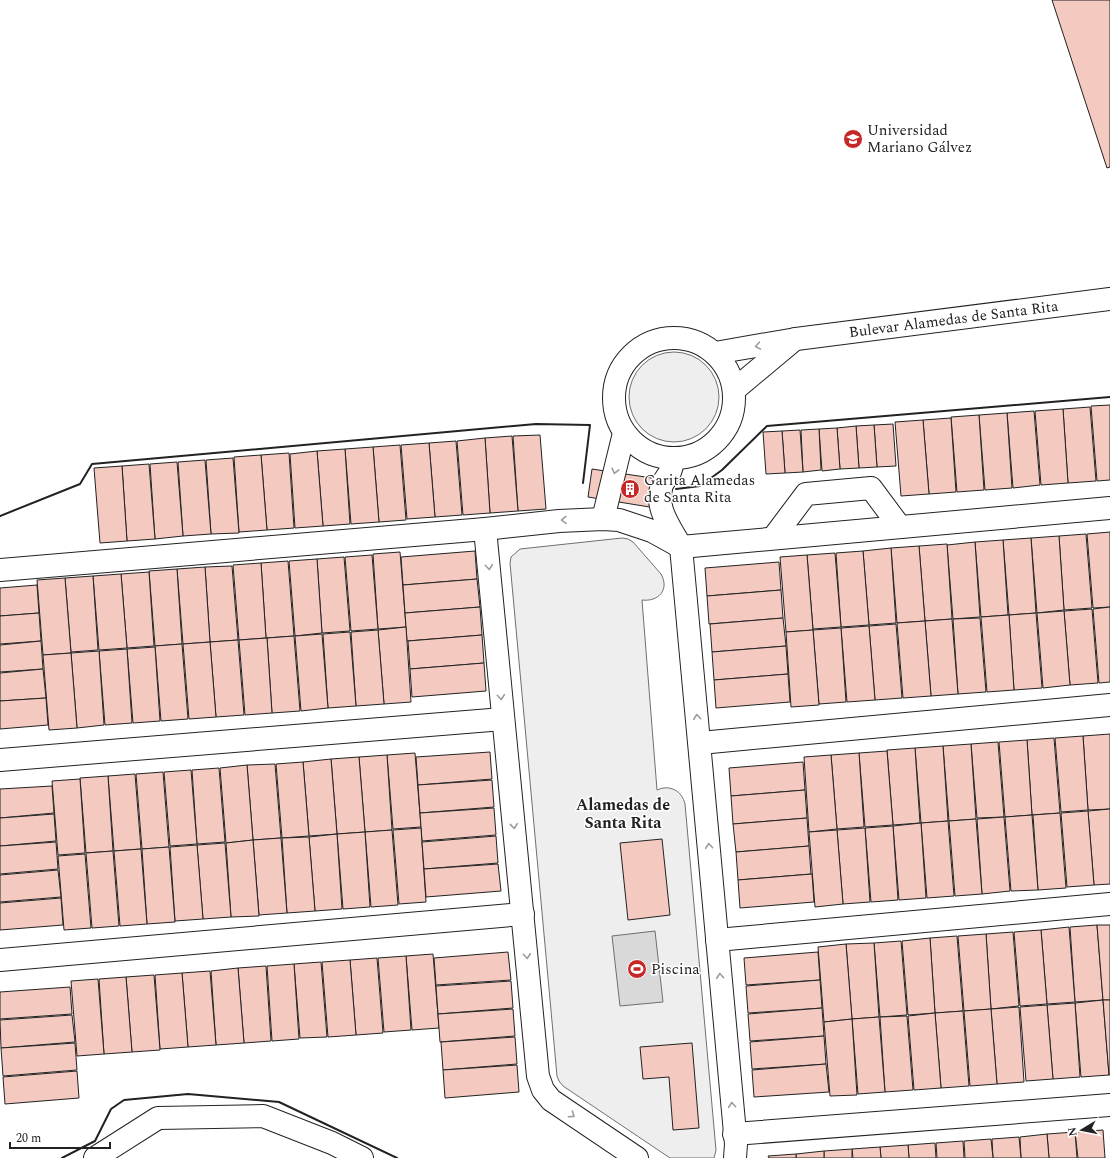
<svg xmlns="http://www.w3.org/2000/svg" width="1110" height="1158" viewBox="0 0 1110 1158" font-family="Spectral,serif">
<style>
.green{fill:#eee;stroke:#6f6f6f}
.water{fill:#d9d9d9;stroke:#6f6f6f}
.building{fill:#f3c9c0;stroke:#222}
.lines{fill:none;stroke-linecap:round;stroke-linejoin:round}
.minor-casing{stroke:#222;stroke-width:24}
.minor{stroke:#fff;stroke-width:22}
.wall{stroke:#222;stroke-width:2}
.oneway{stroke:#9c9c9c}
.labels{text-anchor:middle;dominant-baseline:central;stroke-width:3;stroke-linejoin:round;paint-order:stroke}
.poi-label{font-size:15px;fill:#222;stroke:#fff;text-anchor:start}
.street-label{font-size:15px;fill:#222;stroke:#fff}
.neighbourhood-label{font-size:16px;font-weight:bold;fill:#222;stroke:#fff}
</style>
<rect width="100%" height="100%" fill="#fff"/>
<g class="green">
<circle cx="674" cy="397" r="45"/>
<path d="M622 538 628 539 633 542 661 574C670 590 658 602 642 600L657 790C670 784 682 791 685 804L716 1150 714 1158H670L563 1086 559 1081 557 1076 510 563 511 557 520 549Z"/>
</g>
<path class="water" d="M655 931 663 1002 620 1006 612 936Z"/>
<g class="building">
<path d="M1052 0H1110V167L1107 168Z"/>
<path d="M1110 405V480L1097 481 1091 406Z"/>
<path d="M1090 407 1096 481 1068 483 1063 409Z"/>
<path d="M1063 409 1068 483 1041 485 1035 411Z"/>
<path d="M1034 411 1040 485 1013 488 1007 413Z"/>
<path d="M1007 413 1012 488 985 490 979 415Z"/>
<path d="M979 415 984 490 957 492 951 417Z"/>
<path d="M951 418 956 492 929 494 923 420Z"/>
<path d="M923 420 929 494 901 496 895 422Z"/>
<path d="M893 424 896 466 877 467 874 425Z"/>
<path d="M874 425 877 467 859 468 856 426Z"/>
<path d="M856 426 859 468 840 469 837 428Z"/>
<path d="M837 428 840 469 822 471 819 429Z"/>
<path d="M819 429 821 470 803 472 801 430Z"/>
<path d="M800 430 803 472 785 473 782 431Z"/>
<path d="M782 431 785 473 766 474 763 432Z"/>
<path d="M540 435 546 509 518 511 513 436Z"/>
<path d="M512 436 518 511 490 513 485 438Z"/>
<path d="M485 438 490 513 463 515 457 441Z"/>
<path d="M456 441 462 515 435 517 429 443Z"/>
<path d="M429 443 435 517 407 519 401 445Z"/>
<path d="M400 445 406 520 379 522 373 447Z"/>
<path d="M373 447 379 522 351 524 345 449Z"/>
<path d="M345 449 350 524 323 526 317 451Z"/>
<path d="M317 451 323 526 295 528 290 454Z"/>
<path d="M289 453 294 528 267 530 261 455Z"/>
<path d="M261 455 267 530 239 532 234 457Z"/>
<path d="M233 458 239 533 211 534 206 460Z"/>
<path d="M205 460 211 534 183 536 178 462Z"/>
<path d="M177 462 183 536 155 539 150 464Z"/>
<path d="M149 464 155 539 127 541 122 466Z"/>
<path d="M122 466 127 541 100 543 94 468Z"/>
<path d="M592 469 672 481 668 510 588 497Z"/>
<path d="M1110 532V607L1093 608 1087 534Z"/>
<path d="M1086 534 1092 608 1064 610 1059 536Z"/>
<path d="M1059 536 1064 610 1037 613 1031 538Z"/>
<path d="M1031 538 1036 613 1009 615 1003 540Z"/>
<path d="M1003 540 1008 615 981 617 975 542Z"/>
<path d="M975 542 980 617 953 619 947 545Z"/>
<path d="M947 544 952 619 925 621 919 546Z"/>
<path d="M919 546 925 621 897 623 891 548Z"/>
<path d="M891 548 896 623 869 625 863 551Z"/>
<path d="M475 551 477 579 403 585 401 557Z"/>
<path d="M863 551 869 625 841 627 836 553Z"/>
<path d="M400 552 406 627 378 629 373 554Z"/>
<path d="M835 553 841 627 813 629 807 555Z"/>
<path d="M372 555 378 629 351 631 345 557Z"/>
<path d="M807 555 813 630 786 632 780 557Z"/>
<path d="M344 557 350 631 322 633 317 559Z"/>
<path d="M317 559 322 633 295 636 289 561Z"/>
<path d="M288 561 294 636 266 638 261 563Z"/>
<path d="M779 562 781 590 707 596 705 568Z"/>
<path d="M261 563 266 638 239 640 233 565Z"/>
<path d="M232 566 238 640 210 642 205 567Z"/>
<path d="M205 567 210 642 183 644 177 569Z"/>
<path d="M177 569 182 644 155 646 149 571Z"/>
<path d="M149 572 154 646 127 648 121 574Z"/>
<path d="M121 574 127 648 99 650 93 576Z"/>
<path d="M93 576 98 650 71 652 65 578Z"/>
<path d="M65 578 71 653 43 655 37 580Z"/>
<path d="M477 579 480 607 405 613 403 585Z"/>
<path d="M37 585 39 613 0 616V588Z"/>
<path d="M781 590 783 618 709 624 707 596Z"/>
<path d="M480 607 482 635 407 641 405 613Z"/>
<path d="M1110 607V682L1099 683 1093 609Z"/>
<path d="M1092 609 1098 683 1070 685 1064 611Z"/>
<path d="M1064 611 1070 685 1043 688 1037 613Z"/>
<path d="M39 613 41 641 0 644V616Z"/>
<path d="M1036 613 1042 688 1014 690 1009 615Z"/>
<path d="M1009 615 1014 690 987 692 981 617Z"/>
<path d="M783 618 786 646 712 652 710 624Z"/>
<path d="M980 618 986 692 958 694 953 619Z"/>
<path d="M952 619 958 694 931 696 925 621Z"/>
<path d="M925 621 931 696 903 698 897 623Z"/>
<path d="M896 624 902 698 875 700 869 626Z"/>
<path d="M869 626 875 700 847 702 841 628Z"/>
<path d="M406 627 411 702 384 704 378 630Z"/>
<path d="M841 628 846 702 819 704 813 630Z"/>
<path d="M378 630 384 704 356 706 351 632Z"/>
<path d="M813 630 819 705 791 707 786 632Z"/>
<path d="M350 632 356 706 328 708 323 634Z"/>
<path d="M322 634 328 708 301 711 295 636Z"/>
<path d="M482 635 484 663 410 669 408 641Z"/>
<path d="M294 636 300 711 272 713 267 638Z"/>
<path d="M267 638 272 713 245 715 239 640Z"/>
<path d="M238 640 244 715 216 717 210 642Z"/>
<path d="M41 641 43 669 0 672V645Z"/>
<path d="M210 642 216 717 189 719 183 644Z"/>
<path d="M182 644 188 719 161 721 155 646Z"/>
<path d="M786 646 788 674 714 680 712 652Z"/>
<path d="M155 647 160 721 133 723 127 649Z"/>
<path d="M127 649 132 723 105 725 99 651Z"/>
<path d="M99 651 104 725 77 728 71 653Z"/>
<path d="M71 653 77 728 49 730 43 655Z"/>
<path d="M484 663 486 691 412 697 410 669Z"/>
<path d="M43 669 46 698 0 701V673Z"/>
<path d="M788 674 790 702 716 708 714 680Z"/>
<path d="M46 698 48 725 0 729V701Z"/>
<path d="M1110 734V809L1088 810 1083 736Z"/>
<path d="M1083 736 1088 810 1061 812 1055 738Z"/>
<path d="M1054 738 1060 813 1032 815 1027 740Z"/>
<path d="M1027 740 1032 815 1005 817 999 742Z"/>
<path d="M998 742 1004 817 977 818 971 744Z"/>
<path d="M971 744 976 819 949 821 943 746Z"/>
<path d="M943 746 948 821 921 823 915 748Z"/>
<path d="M915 748 920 823 893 825 887 750Z"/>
<path d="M887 751 893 825 865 827 859 753Z"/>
<path d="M490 752 492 779 418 785 416 757Z"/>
<path d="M415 753 421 827 393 829 387 755Z"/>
<path d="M859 753 864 827 837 829 831 755Z"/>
<path d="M387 755 392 830 365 832 359 757Z"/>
<path d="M831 755 837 829 809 832 804 757Z"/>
<path d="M359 757 365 832 337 834 331 759Z"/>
<path d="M331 759 337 834 309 836 303 762Z"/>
<path d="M303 762 309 836 282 838 276 764Z"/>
<path d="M803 762 805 790 731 796 729 768Z"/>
<path d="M275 764 281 838 253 840 247 765Z"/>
<path d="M247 765 253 840 226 843 220 768Z"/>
<path d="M219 768 225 842 197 844 192 770Z"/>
<path d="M191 770 197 844 170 846 164 772Z"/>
<path d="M163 772 169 847 142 849 136 774Z"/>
<path d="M135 774 141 849 114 851 108 776Z"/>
<path d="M108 776 113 851 86 853 80 778Z"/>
<path d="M80 779 85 853 58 855 52 781Z"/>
<path d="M492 780 494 807 420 813 418 785Z"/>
<path d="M52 786 54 813 0 818V789Z"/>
<path d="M805 790 807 818 733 824 731 796Z"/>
<path d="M494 808 496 835 422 841 420 813Z"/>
<path d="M1110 809V884L1094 885 1088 811Z"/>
<path d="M1088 811 1094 885 1067 887 1061 813Z"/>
<path d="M1060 813 1066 888 1038 890 1033 815Z"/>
<path d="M54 814 56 841 0 846V818Z"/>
<path d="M1032 815 1038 890 1011 891 1005 817Z"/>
<path d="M1004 817 1010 891 982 894 977 819Z"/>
<path d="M807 818 809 846 736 852 733 824Z"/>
<path d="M976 819 982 894 955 896 949 821Z"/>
<path d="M948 821 954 896 927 898 921 823Z"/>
<path d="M921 823 926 898 899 900 893 826Z"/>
<path d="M893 826 898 900 871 902 865 828Z"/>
<path d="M421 828 426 902 399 904 393 830Z"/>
<path d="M865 828 870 902 843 904 837 830Z"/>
<path d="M392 830 398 905 371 907 365 832Z"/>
<path d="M837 830 843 904 815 907 809 832Z"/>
<path d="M365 832 370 907 343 909 337 834Z"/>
<path d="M337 834 342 909 315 911 309 837Z"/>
<path d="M496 836 498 863 424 869 422 842Z"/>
<path d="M309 837 315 911 287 913 282 838Z"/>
<path d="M281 838 287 913 259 915 253 840Z"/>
<path d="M662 839 670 915 628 920 620 843Z"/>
<path d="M253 840 259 916 231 917 226 843Z"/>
<path d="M56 842 58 869 0 874V846Z"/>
<path d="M225 843 231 917 203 919 197 845Z"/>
<path d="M197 845 203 919 175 921 170 847Z"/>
<path d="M809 846 811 874 738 880 736 852Z"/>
<path d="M169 847 175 922 147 924 142 849Z"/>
<path d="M141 849 147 924 120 926 114 851Z"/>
<path d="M113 851 119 926 92 928 86 853Z"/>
<path d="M85 854 91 928 64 930 58 856Z"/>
<path d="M498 864 501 891 426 897 424 869Z"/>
<path d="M58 870 61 897 0 902V875Z"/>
<path d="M812 874 814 902 740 908 738 880Z"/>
<path d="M61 898 63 925 0 930V903Z"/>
<path d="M1097 925 1103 1000 1075 1002 1070 927Z"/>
<path d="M1097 925H1110V1000H1103Z"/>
<path d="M1069 927 1075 1002 1047 1004 1041 930Z"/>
<path d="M1041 930 1047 1004 1020 1006 1014 932Z"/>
<path d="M1013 932 1019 1006 991 1009 986 934Z"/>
<path d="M986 934 991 1009 964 1011 958 936Z"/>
<path d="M957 936 963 1011 935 1013 930 938Z"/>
<path d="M930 938 935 1013 908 1015 902 941Z"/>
<path d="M901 941 907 1015 880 1017 874 943Z"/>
<path d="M874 943 879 1017 852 1019 846 944Z"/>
<path d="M846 944 852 1019 824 1022 818 947Z"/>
<path d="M508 952 511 980 436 985 434 958Z"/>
<path d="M818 952 820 980 746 985 744 958Z"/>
<path d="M433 954 439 1028 412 1030 406 956Z"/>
<path d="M406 956 411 1030 384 1032 378 958Z"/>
<path d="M377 958 383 1033 356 1035 350 960Z"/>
<path d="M350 960 356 1035 328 1037 322 962Z"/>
<path d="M321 962 327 1037 300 1038 294 964Z"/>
<path d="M294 964 299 1039 272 1041 267 966Z"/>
<path d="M266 966 271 1041 244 1043 238 968Z"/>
<path d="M238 968 244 1043 216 1045 211 971Z"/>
<path d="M210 971 216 1045 188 1047 182 973Z"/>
<path d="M182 973 188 1047 160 1049 155 975Z"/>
<path d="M154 975 160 1050 132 1052 126 977Z"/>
<path d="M126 977 132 1052 104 1054 99 979Z"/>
<path d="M98 979 104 1054 77 1056 71 981Z"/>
<path d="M820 980 822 1008 748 1013 746 986Z"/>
<path d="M511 981 513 1008 438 1014 436 986Z"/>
<path d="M70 987 72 1014 0 1019V992Z"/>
<path d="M1103 1000 1109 1075 1081 1077 1075 1003Z"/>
<path d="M1103 1000H1110V1075H1109Z"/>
<path d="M1075 1003 1080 1077 1053 1079 1047 1005Z"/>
<path d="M1047 1005 1053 1079 1026 1081 1020 1007Z"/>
<path d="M1019 1007 1024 1082 997 1084 991 1009Z"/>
<path d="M822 1008 824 1036 750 1041 748 1014Z"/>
<path d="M513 1009 515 1036 440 1042 438 1014Z"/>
<path d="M991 1009 997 1084 970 1086 964 1011Z"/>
<path d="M963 1011 969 1086 941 1088 935 1013Z"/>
<path d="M935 1013 941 1088 914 1090 908 1016Z"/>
<path d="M72 1015 75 1042 1 1048 0 1020Z"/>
<path d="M907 1016 913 1090 885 1092 880 1017Z"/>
<path d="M879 1017 885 1092 858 1094 852 1019Z"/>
<path d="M852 1019 857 1095 830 1096 824 1022Z"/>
<path d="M824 1036 826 1064 752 1069 750 1042Z"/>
<path d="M515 1037 517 1064 443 1070 441 1042Z"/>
<path d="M75 1043 77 1070 3 1076 1 1048Z"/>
<path d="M692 1043 699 1128 673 1130 669 1077 643 1079 640 1047Z"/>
<path d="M826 1064 829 1092 754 1097 752 1070Z"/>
<path d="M517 1065 519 1092 445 1098 443 1070Z"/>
<path d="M77 1071 79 1098 5 1104 3 1077Z"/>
<path d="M1103 1130 1105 1158H1078L1075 1132Z"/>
<path d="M1075 1132 1077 1158H1049L1047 1134Z"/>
<path d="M1047 1134 1049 1158H1021L1020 1137Z"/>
<path d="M1019 1137 1021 1158H993L992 1139Z"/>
<path d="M991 1139 993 1158H965L964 1141Z"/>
<path d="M963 1141 964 1158H937L936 1143Z"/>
<path d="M935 1143 936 1158H909L908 1145Z"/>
<path d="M908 1145 909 1158H881L880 1147Z"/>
<path d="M880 1147 881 1158H853L852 1149Z"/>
<path d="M852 1149V1158H824V1151Z"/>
<path d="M824 1151V1158H796V1154Z"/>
<path d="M796 1154V1158H769L768 1156Z"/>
</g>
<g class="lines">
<g class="minor-casing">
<g id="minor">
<circle cx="674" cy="398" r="60"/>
<path id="s1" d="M715 353 796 339 1110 299"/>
<path d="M734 390 795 339"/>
<path d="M673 459C672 463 672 468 670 472 668 476 664 480 662 485 654 508 671 528 681 547L736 1144 735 1158"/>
<path d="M603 519 624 433"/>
<path d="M485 529 538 1076 543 1090 551 1100 637 1158"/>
<path d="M773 538 806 494 871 488 900 527"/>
<path d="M0 570 485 529 559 521 603 519 619 520 652 531 681 547 1110 508"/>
<path d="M700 743 1110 705"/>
<path d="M0 760 503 719"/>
<path d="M717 940 1110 904"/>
<path d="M0 960 523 914"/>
<path d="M734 1134 1110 1105"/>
<path d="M95 1158 158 1118 263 1116 332 1143 362 1158"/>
</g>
</g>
<use href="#minor" class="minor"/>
<g class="wall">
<path d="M676 489 700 486 722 470 767 426 1110 397"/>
<path d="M0 516 80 484 92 464 536 424 590 425 583 483"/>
<path d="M62 1158 95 1141 111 1109 124 1100 188 1094 279 1102 397 1158"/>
</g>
</g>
<defs><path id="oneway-chevron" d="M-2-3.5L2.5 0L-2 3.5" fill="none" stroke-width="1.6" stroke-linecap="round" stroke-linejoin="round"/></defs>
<g class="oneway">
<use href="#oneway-chevron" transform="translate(758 346) rotate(170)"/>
<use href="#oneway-chevron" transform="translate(615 471) rotate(104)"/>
<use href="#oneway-chevron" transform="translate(564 520) rotate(177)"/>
<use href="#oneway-chevron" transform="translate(489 567) rotate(85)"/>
<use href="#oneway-chevron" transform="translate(501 697) rotate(85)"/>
<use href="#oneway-chevron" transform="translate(697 717) rotate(-95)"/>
<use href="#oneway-chevron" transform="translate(514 826) rotate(84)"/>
<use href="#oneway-chevron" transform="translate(709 846) rotate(-95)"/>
<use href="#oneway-chevron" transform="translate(527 956) rotate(85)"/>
<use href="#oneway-chevron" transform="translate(720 976) rotate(-95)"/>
<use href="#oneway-chevron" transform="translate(732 1105) rotate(-95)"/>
<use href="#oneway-chevron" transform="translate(572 1115) rotate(34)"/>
</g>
<defs>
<g id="university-disc" transform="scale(1)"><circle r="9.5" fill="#c62828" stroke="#fff"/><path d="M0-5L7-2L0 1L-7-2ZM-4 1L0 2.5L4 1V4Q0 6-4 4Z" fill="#fff"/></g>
<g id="building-disc" transform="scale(1)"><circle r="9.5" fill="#c62828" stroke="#fff"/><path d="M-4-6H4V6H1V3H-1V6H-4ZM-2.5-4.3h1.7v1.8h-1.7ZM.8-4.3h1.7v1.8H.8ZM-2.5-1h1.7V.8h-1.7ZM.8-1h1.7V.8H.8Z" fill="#fff"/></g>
<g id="stadium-disc" transform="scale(1)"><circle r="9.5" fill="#c62828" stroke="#fff"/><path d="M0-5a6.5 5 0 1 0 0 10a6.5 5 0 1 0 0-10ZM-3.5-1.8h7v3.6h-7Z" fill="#fff"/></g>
</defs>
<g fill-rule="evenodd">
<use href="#university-disc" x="853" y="139"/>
<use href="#building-disc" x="630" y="489"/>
<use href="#stadium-disc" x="637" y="969"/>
</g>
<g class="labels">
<g class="poi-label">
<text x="867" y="130">Universidad<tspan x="867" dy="17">Mariano Gálvez</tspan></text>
<text x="644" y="480">Garita Alamedas<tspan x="644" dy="17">de Santa Rita</tspan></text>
<text x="651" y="969">Piscina</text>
</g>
<g class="street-label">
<text stroke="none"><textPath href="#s1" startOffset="241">Bulevar Alamedas de Santa Rita</textPath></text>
</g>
<g class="neighbourhood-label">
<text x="623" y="805">Alamedas de<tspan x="623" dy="18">Santa Rita</tspan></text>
</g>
</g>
<g transform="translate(1082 1130) rotate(260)" stroke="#ffffff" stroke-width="3" paint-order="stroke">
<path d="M0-3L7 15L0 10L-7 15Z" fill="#222222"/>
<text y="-6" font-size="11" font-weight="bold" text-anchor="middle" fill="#222222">N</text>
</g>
<path d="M10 1142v6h100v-6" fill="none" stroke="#222222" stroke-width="2"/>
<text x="16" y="1142" font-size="12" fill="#222222" stroke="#ffffff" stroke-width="3" paint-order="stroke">20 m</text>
</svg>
